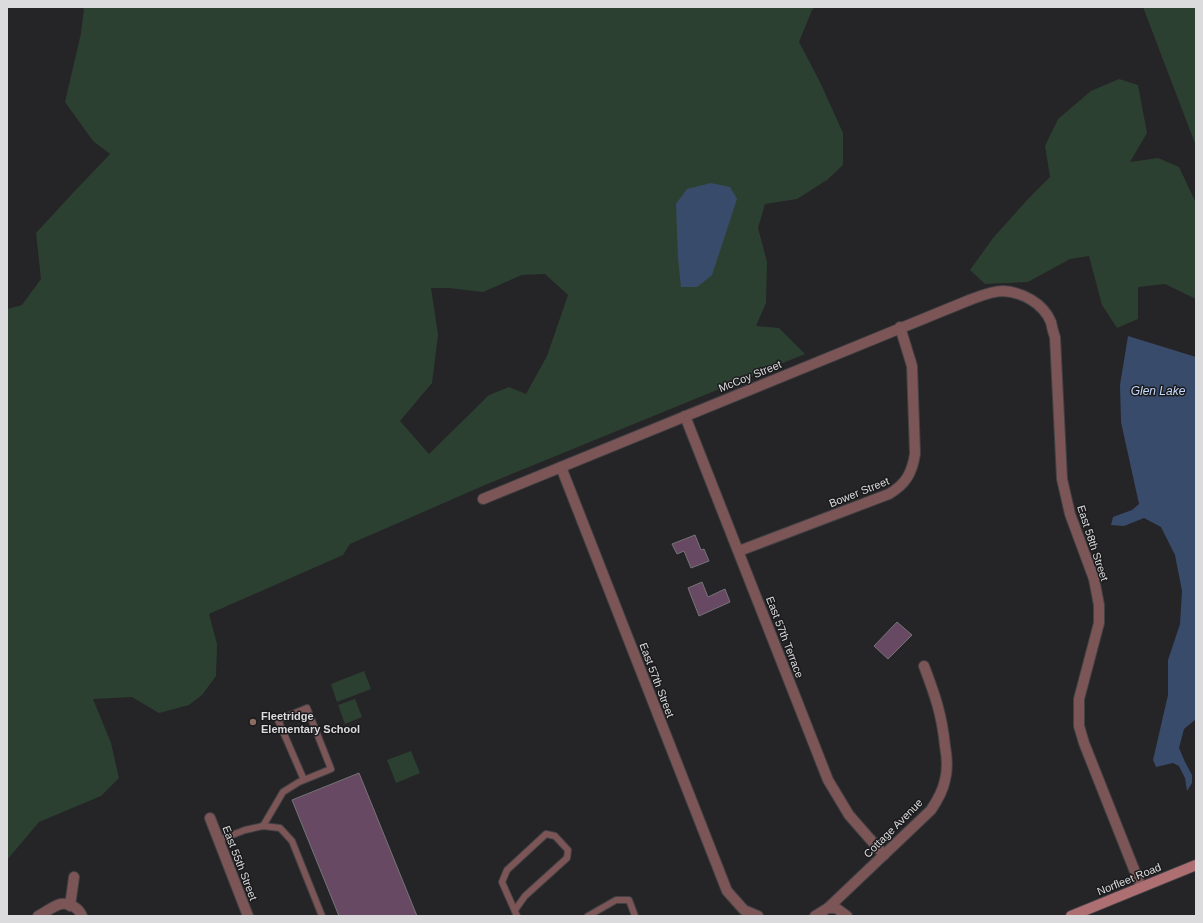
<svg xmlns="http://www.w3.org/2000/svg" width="1203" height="923" viewBox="0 0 1203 923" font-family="Arial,sans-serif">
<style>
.green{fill:#2c4031;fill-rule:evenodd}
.water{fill:#394b6a}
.building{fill:#674963;stroke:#777477}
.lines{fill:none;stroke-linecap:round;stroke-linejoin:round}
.lane-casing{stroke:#424144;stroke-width:8}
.street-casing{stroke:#424144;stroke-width:12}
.secondary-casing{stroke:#424144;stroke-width:12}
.lane{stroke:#7c5557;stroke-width:6}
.street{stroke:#7c5557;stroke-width:10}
.secondary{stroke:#ad6f72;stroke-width:10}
.education-dot{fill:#8d6e63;stroke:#1b1b1d;stroke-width:1.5}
.labels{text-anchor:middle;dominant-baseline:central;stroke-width:3;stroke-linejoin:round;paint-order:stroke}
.street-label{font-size:11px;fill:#dbdadc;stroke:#1b1b1d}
.poi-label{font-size:11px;font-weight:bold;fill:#dbdadc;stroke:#1b1b1d;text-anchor:start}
.water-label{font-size:12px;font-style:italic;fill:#c6dbfd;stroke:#1b1b1d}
</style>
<rect width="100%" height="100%" fill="#252427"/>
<g class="green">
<path d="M80 7H815L812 10 799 42 820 82 843 133V165L827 180 797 199 765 204 758 228 767 262 766 303 756 326 779 328 805 354 485 485 350 544 343 555 209 614 217 644 216 676 202 695 189 705 159 713 132 697 93 699 111 743 119 778 101 796 39 822 7 860V309L22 305 41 279 36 233 71 195 110 154 93 141 65 102 81 33 84 9ZM545 274 568 295 547 356 526 394 509 387 489 395 429 454 400 421 432 383 438 335 431 288H449L483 292 522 275Z"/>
<path d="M1143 7H1196V146Z"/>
<path d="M1119 79 1138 85 1147 133 1130 162 1158 158 1179 167 1196 203V299L1165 284 1138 287V319L1117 328 1102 305 1089 256 1070 259 1028 282 985 284 970 270 993 238 1028 199 1050 177 1045 146 1058 119 1091 91Z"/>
<path d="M364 671 371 689 337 702 331 684Z"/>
<path d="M355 699 362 717 345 724 338 705Z"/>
<path d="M411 751 420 773 396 783 387 760Z"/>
</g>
<g class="water">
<path d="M711 183 730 187 737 199 712 275 697 287H681L678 258 676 204 687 189Z"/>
<path d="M1128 336 1196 357V719L1184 729 1179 748 1185 762 1192 775V783L1187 791 1185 778 1179 766 1173 763 1156 767 1153 760 1168 695V660L1180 624 1182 591 1175 555 1161 527 1144 518 1124 526 1111 525 1113 517 1132 510 1139 504 1121 422 1120 385Z"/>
</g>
<g class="building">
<path d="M695 535 701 550 704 549 709 561 691 568 684 551 677 554 672 544Z"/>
<path d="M702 582 708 597 725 589 730 602 699 616 688 588Z"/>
<path d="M897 622 912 635 888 659 874 646Z"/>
<path d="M359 773 417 916H339L292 800Z"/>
</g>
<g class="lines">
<g class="lane-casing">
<g id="lane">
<path d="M263 826 283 792 299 782 331 769 307 708 278 720 304 780"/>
<path d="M219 840 245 830 263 826 280 828 292 841 322 916"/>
<path d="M515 910 525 896 567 858 568 850 555 836 546 834 507 870 502 882 517 916"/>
<path d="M588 916 616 900H629L635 916"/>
</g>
</g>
<g class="street-casing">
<g id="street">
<path d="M685 416 828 780 849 815 884 855"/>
<path d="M561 467 727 891 744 910 758 916"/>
<path d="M483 499 967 301C978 297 991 291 1003 291 1022 292 1043 303 1051 322 1052 327 1053 332 1055 337L1062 479 1070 514 1094 579 1099 605V623L1079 699V726L1084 743 1141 887"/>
<path d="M739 551 889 494C906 484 912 473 915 454L912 366 900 327"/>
<path d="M210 818 248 916"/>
<path d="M70 906 74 877"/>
<path d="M828 908H836L847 916"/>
<path d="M38 916C44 913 55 905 61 904 70 903 79 908 82 916"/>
<path d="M815 916 828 908 931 810C937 801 943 791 945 780 948 769 947 757 945 746 942 715 935 695 924 666"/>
</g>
</g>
<g class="secondary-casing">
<path id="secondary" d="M1071 916 1196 865"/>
</g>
<use href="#lane" class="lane"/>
<use href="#street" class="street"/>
<use href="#secondary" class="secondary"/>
</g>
<circle class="education-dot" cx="253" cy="722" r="4"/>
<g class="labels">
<g class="street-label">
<text transform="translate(750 376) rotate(-22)">McCoy Street</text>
<text transform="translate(859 492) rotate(-22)">Bower Street</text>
<text transform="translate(1093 543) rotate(72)">East 58th Street</text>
<text transform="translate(785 637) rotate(69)">East 57th Terrace</text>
<text transform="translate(657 680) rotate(69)">East 57th Street</text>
<text transform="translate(893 828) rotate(-45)">Cottage Avenue</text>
<text transform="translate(240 863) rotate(69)">East 55th Street</text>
<text transform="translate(1129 879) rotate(-22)">Norfleet Road</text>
</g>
<g class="poi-label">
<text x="261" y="716">Fleetridge<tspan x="261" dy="13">Elementary School</tspan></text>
</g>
<g class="water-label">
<text x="1158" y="391">Glen Lake</text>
</g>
</g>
<rect width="1203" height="923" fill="none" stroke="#dbdadc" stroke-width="16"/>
</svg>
